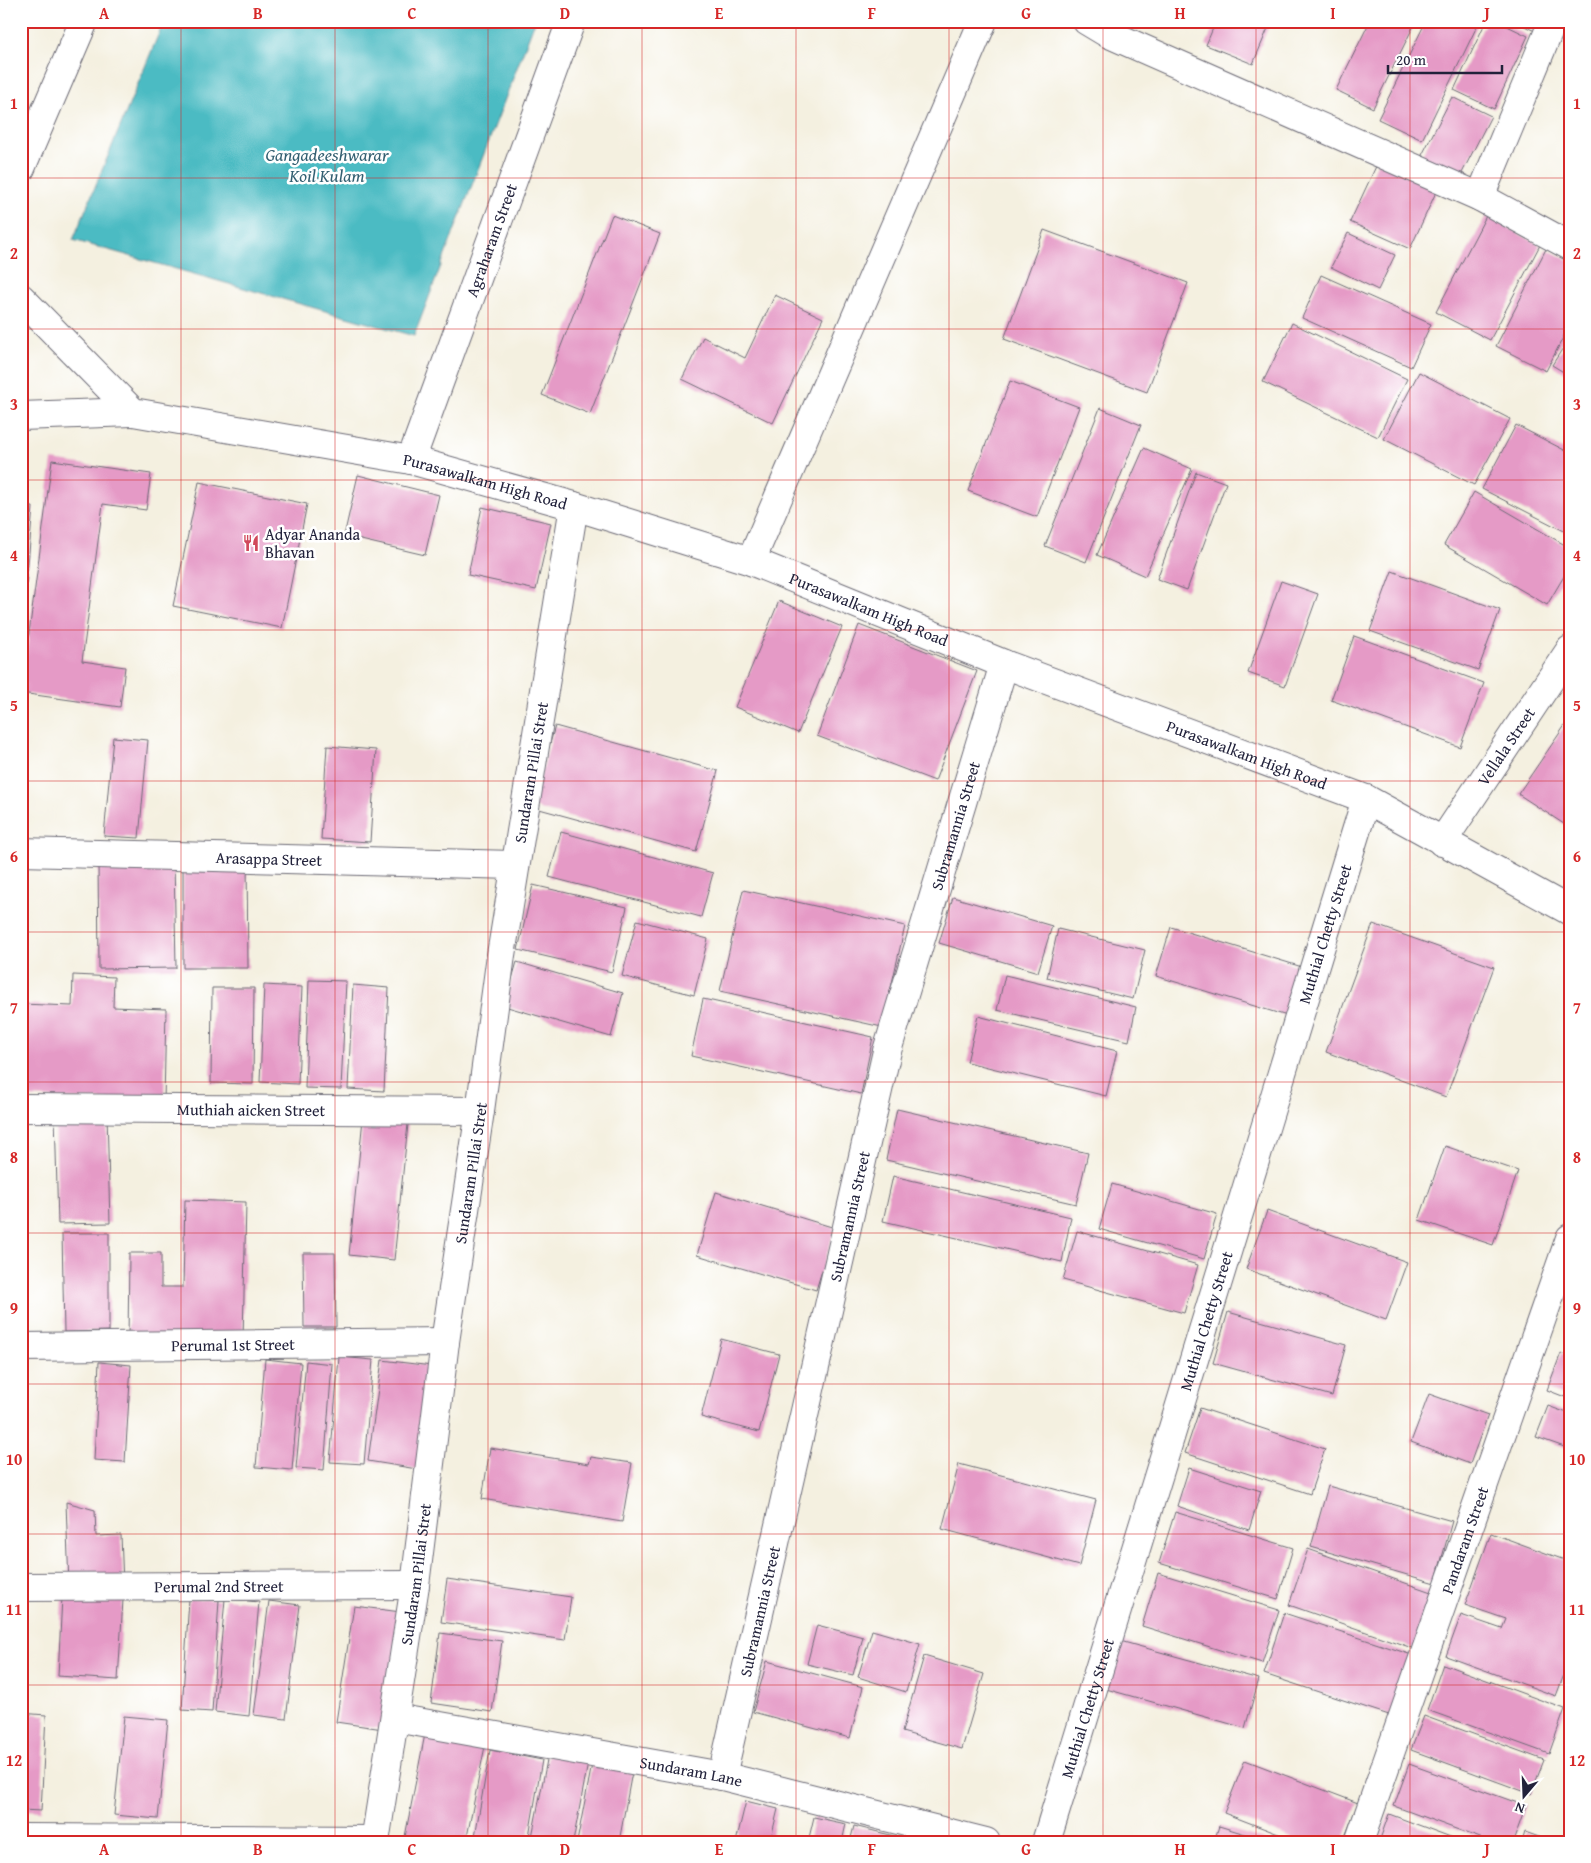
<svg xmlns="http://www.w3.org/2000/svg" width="1591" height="1863" viewBox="0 0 1591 1863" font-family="'Gentium Book Plus',serif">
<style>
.water{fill:#4cbbc3;stroke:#376e7f}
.building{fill:#e59ac6}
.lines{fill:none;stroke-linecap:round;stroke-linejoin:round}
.minor-casing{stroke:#6c6a75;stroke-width:30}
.major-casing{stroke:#6c6a75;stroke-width:30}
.minor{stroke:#fff;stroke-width:28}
.major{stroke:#fff;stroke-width:28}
.grid{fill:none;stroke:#d62828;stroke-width:1;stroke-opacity:0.55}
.labels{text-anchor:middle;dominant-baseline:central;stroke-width:5;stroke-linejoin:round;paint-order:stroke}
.street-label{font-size:16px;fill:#22223b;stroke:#fff}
.poi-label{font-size:16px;fill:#22223b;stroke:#fff;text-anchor:start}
.water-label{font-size:18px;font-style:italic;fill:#335f71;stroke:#fff}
.neatline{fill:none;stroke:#d62828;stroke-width:2}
.grid-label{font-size:16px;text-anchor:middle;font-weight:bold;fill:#d62828}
</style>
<rect width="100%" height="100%" fill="#fff"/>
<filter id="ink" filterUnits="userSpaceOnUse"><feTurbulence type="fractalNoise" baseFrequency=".02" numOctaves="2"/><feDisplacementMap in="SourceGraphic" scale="10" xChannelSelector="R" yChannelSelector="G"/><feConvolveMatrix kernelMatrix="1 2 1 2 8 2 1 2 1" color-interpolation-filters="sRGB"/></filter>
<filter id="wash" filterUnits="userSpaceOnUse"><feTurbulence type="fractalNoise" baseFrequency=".0096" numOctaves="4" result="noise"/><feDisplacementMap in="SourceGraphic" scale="20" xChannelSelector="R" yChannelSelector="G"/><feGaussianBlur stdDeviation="1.12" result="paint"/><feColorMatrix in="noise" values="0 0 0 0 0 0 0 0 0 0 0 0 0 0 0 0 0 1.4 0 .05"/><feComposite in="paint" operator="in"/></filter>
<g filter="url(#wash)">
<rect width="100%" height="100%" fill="#f4f0e0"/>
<path class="water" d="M164 21H535L414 336 73 240Z"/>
<g id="blocks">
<g class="building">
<path d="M1216 21H1271L1253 64 1206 45Z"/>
<path d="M1370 21H1416L1373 108 1336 90Z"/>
<path d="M1426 21 1479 22 1422 140 1378 119Z"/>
<path d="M1486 21H1497L1528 36 1494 109 1454 90Z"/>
<path d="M1514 21H1546L1541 34Z"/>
<path d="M1452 97 1491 116 1460 177 1421 157Z"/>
<path d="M1378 162 1437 190 1410 249 1350 222Z"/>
<path d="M612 215 660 234 590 414 542 395Z"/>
<path d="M1486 216 1540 245 1490 340 1436 312Z"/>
<path d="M1044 230 1188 283 1147 392 1004 339Z"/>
<path d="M1348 233 1395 255 1378 290 1331 267Z"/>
<path d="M1546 249 1570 261V324L1546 371 1496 346Z"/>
<path d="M1321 275 1431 324 1411 367 1302 318Z"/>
<path d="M775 295 823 318 773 423 682 379 703 337 745 358Z"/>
<path d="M1292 323 1407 379 1378 437 1263 382Z"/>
<path d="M1570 337V376L1552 365Z"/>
<path d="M1419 372 1510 419 1474 485 1384 439Z"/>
<path d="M1010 381 1079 407 1037 517 968 491Z"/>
<path d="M1100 408 1141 425 1086 562 1045 546Z"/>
<path d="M1516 425 1570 453V534L1482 489Z"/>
<path d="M1144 448 1192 469 1145 576 1097 555Z"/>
<path d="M52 460 151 474 146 510 103 504 82 661 125 667 120 707 21 693Z"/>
<path d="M1196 472 1226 483 1187 590 1157 579Z"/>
<path d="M358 475 439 495 425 555 344 536Z"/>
<path d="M199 482 307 504 282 628 173 606Z"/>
<path d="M1474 492 1570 548V566L1547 605 1444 545Z"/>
<path d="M21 506 33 507 23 622H21Z"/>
<path d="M482 507 551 523 536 590 468 575Z"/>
<path d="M1392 571 1500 610 1478 670 1370 631Z"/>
<path d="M1281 581 1318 594 1285 686 1248 673Z"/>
<path d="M779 601 842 627 798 733 735 707Z"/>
<path d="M859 625 977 671 935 781 817 736Z"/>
<path d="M1354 636 1484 683 1460 747 1331 700Z"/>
<path d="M1570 718V828L1518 794Z"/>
<path d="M555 726 718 771 696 852 532 807Z"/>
<path d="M113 737 148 740 139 838 104 836Z"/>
<path d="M327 746 376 750 370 842 321 839Z"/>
<path d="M561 832 713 873 701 917 549 877Z"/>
<path d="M174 859 176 968 99 969 98 860Z"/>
<path d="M183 859 247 860 248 968H183Z"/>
<path d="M533 885 627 907 612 972 518 950Z"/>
<path d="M743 890 905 926 882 1027 720 991Z"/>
<path d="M953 897 1052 926 1038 972 939 943Z"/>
<path d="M637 920 708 939 694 995 622 976Z"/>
<path d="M1373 924 1494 967 1446 1097 1326 1052Z"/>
<path d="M1171 927 1312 970 1297 1019 1156 976Z"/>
<path d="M1058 929 1145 950 1133 999 1047 978Z"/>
<path d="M517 962 623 993 611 1037 504 1006Z"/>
<path d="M73 975 114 977 113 1007 166 1009 164 1102 21 1097V1004L72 1006Z"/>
<path d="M1005 975 1136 1007 1129 1041 997 1010Z"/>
<path d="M309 980 346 981 341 1089 305 1088Z"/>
<path d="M264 985 302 987 298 1084 260 1082Z"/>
<path d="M353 985 389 988 384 1091 348 1089Z"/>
<path d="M212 988H254L253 1084 211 1083Z"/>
<path d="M703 999 873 1037 861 1094 691 1056Z"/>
<path d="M978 1016 1117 1051 1106 1096 967 1062Z"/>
<path d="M897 1109 1088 1153 1076 1204 886 1160Z"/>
<path d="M107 1114 110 1223 58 1224 55 1115Z"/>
<path d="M363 1119 408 1124 394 1260 349 1255Z"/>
<path d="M1445 1146 1518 1171 1493 1245 1419 1220Z"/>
<path d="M893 1176 1071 1217 1062 1262 883 1221Z"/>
<path d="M1112 1184 1217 1214 1204 1259 1099 1229Z"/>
<path d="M716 1192 835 1228 816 1290 697 1255Z"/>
<path d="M185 1200 246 1202 243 1340 128 1343 129 1253H161V1287H183Z"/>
<path d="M1267 1211 1407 1262 1386 1320 1246 1269Z"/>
<path d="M1077 1231 1198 1265 1184 1313 1063 1280Z"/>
<path d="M62 1233H109V1331L64 1332Z"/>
<path d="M303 1253H335L336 1327H304Z"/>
<path d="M1228 1312 1346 1345 1332 1396 1213 1363Z"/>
<path d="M721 1339 779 1354 759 1432 701 1417Z"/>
<path d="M1561 1353 1570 1357V1399L1547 1390Z"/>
<path d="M339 1357 373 1360 364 1464 330 1462Z"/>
<path d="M265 1359 301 1363 292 1470 256 1467Z"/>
<path d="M382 1360 432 1366 417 1469 368 1461Z"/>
<path d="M306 1361 332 1364 324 1470 296 1468Z"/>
<path d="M99 1362 131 1365 125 1462 94 1460Z"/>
<path d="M1429 1394 1488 1415 1470 1464 1411 1442Z"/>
<path d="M1548 1406 1570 1414V1449L1536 1437Z"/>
<path d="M1200 1408 1325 1449 1310 1494 1185 1453Z"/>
<path d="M490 1448 589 1464 591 1457 632 1463 622 1522 482 1499Z"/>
<path d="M959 1464 1096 1500 1079 1566 942 1529Z"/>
<path d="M1189 1468 1261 1491 1249 1530 1177 1506Z"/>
<path d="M1328 1486 1452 1521 1435 1583 1311 1547Z"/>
<path d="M66 1502 95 1510 96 1536 121 1535 123 1584 69 1586Z"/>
<path d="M1175 1512 1293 1548 1278 1599 1159 1563Z"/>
<path d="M1491 1533 1570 1562V1659L1556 1696 1446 1656 1461 1615 1502 1629 1506 1619 1465 1605Z"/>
<path d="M1308 1549 1434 1593 1415 1649 1289 1605Z"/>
<path d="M1158 1573 1279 1610 1262 1663 1142 1626Z"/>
<path d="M447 1579 571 1597 565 1640 441 1622Z"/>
<path d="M62 1597 123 1600 118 1680 58 1676Z"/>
<path d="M189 1599 219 1600 212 1712 182 1710Z"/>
<path d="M225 1599 259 1602 249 1716 215 1712Z"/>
<path d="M269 1601 300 1605 286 1719 254 1715Z"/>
<path d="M354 1606 401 1612 383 1729 336 1722Z"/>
<path d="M1284 1613 1412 1655 1392 1716 1264 1674Z"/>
<path d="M817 1625 863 1637 853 1675 807 1664Z"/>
<path d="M872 1630 920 1644 906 1692 858 1677Z"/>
<path d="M440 1633 502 1641 492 1712 431 1703Z"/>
<path d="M1120 1641 1259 1679 1245 1728 1106 1689Z"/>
<path d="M924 1656 984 1674 962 1749 902 1732Z"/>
<path d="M767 1661 863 1687 850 1738 753 1712Z"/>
<path d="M1443 1664 1565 1709 1549 1754 1427 1710Z"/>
<path d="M21 1713 46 1715 41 1811 21 1810Z"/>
<path d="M124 1716 168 1720 158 1819 114 1815Z"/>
<path d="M1424 1716 1544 1760 1531 1794 1411 1750Z"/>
<path d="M425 1734 485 1746 466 1842H404Z"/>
<path d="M490 1750 542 1760 528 1842H474Z"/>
<path d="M548 1755 588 1763 573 1842H531Z"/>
<path d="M1245 1760 1358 1803 1343 1842H1299L1224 1813Z"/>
<path d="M592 1764 632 1772 619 1842H577Z"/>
<path d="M1409 1764 1526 1806 1513 1842H1491L1394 1806Z"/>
<path d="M746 1801 778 1809 770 1842H736Z"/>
<path d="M1389 1814 1464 1842H1379Z"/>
<path d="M814 1817 846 1824 842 1842H808Z"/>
<path d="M854 1826 906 1839 905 1842H850Z"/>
<path d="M1219 1826 1268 1841V1842H1214Z"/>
<path d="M1525 1832 1553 1842H1522Z"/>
</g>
</g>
</g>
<g filter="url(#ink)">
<use href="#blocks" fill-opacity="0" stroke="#6c6a75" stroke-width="1"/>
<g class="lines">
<g class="minor-casing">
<g id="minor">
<path d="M1087 21 1107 33 1480 197 1570 246"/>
<path d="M1480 197 1553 21"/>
<path id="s1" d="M411 460 571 21"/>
<path d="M751 561 983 21"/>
<path id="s2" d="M1442 842 1570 650"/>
<path id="s3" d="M21 852 514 865"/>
<path id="s4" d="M21 1108 480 1111"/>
<path id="s5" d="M21 1347 445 1342"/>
<path id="s6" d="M21 1587 415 1585"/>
<path id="s7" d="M395 1718 722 1776 986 1842"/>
<path id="s8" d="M722 1776 887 1051 1004 664"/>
<path d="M21 1838 375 1840"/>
<path id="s9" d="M375 1842 415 1585 445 1342 480 1111 501 955 574 506"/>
<path id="s10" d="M1046 1842 1366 799"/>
<path id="s11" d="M1359 1842 1570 1238"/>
</g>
</g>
<g class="major-casing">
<g id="major">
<path d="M21 168 84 21"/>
<path id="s12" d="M21 298 133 412 411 460 574 506 751 561 1004 664 1366 799 1570 911"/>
<path d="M21 416 133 412"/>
</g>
</g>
<use href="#minor" class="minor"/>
<use href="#major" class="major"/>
</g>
</g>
<path class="grid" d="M181 21V1842M335 21V1842M488 21V1842M642 21V1842M796 21V1842M949 21V1842M1103 21V1842M1256 21V1842M1410 21V1842M21 178H1570M21 329H1570M21 480H1570M21 630H1570M21 781H1570M21 932H1570M21 1082H1570M21 1233H1570M21 1384H1570M21 1534H1570M21 1685H1570"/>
<defs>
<g id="restaurant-bare" transform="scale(1.35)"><path d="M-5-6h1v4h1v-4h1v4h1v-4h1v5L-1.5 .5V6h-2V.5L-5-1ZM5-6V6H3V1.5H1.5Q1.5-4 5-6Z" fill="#d1495b" stroke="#fff" stroke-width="2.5" paint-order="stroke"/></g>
</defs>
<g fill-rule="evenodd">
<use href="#restaurant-bare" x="251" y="543"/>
</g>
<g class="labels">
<g class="street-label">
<text stroke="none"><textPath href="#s1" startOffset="234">Agraharam Street</textPath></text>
<text stroke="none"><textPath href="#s12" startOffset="519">Purasawalkam High Road</textPath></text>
<text stroke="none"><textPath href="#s12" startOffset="924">Purasawalkam High Road</textPath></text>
<text stroke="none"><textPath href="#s2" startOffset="115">Vellala Street</textPath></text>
<text stroke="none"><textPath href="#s12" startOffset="1329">Purasawalkam High Road</textPath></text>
<text stroke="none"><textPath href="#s9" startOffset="1081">Sundaram Pillai Stret</textPath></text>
<text stroke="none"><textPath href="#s8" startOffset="979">Subramannia Street</textPath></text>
<text stroke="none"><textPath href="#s3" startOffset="248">Arasappa Street</textPath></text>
<text stroke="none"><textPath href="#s10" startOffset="950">Muthial Chetty Street</textPath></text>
<text stroke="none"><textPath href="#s4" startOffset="230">Muthiah aicken Street</textPath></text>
<text stroke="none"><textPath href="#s9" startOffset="676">Sundaram Pillai Stret</textPath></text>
<text stroke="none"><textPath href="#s8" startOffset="574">Subramannia Street</textPath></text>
<text stroke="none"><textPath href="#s10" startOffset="545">Muthial Chetty Street</textPath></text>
<text stroke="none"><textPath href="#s5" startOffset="212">Perumal 1st Street</textPath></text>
<text stroke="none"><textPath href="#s11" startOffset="320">Pandaram Street</textPath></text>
<text stroke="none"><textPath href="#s9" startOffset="271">Sundaram Pillai Stret</textPath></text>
<text stroke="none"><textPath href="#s6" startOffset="198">Perumal 2nd Street</textPath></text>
<text stroke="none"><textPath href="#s8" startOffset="169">Subramannia Street</textPath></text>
<text stroke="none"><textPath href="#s10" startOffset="140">Muthial Chetty Street</textPath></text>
<text stroke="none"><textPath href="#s7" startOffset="301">Sundaram Lane</textPath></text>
</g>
<g class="poi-label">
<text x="265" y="534">Adyar Ananda<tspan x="265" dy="18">Bhavan</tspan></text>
</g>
<g class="water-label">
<text x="327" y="154">Gangadeeshwarar<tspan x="327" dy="21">Koil Kulam</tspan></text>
</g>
</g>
<rect width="1591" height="1863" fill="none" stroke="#fff" stroke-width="55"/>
<g transform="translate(1524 1796) rotate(199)" stroke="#ffffff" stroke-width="4" paint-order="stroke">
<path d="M0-4L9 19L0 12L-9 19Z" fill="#22223b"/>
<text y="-8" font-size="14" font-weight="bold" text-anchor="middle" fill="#22223b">N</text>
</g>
<path d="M1388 65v8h114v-8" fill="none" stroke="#22223b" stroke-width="2.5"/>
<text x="1396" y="65" font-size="15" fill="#22223b" stroke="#ffffff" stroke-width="4" paint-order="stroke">20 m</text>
<rect x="28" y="28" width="1536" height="1808" class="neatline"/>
<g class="grid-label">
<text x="104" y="19">A</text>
<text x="258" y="19">B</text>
<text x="412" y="19">C</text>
<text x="565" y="19">D</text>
<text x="719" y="19">E</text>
<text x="872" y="19">F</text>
<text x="1026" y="19">G</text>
<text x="1180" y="19">H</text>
<text x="1333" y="19">I</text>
<text x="1487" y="19">J</text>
<text x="14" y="109">1</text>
<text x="1577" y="109">1</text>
<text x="14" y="259">2</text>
<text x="1577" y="259">2</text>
<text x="14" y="410">3</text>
<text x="1577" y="410">3</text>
<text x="14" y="561">4</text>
<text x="1577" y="561">4</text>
<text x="14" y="711">5</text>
<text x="1577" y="711">5</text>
<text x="14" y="862">6</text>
<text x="1577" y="862">6</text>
<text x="14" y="1013">7</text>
<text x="1577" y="1013">7</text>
<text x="14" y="1163">8</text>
<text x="1577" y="1163">8</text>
<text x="14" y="1314">9</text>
<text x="1577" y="1314">9</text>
<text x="14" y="1465">10</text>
<text x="1577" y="1465">10</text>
<text x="14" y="1615">11</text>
<text x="1577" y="1615">11</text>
<text x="14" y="1766">12</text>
<text x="1577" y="1766">12</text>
<text x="104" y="1855">A</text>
<text x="258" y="1855">B</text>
<text x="412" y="1855">C</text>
<text x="565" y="1855">D</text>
<text x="719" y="1855">E</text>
<text x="872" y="1855">F</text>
<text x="1026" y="1855">G</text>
<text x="1180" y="1855">H</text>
<text x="1333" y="1855">I</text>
<text x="1487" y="1855">J</text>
</g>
</svg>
